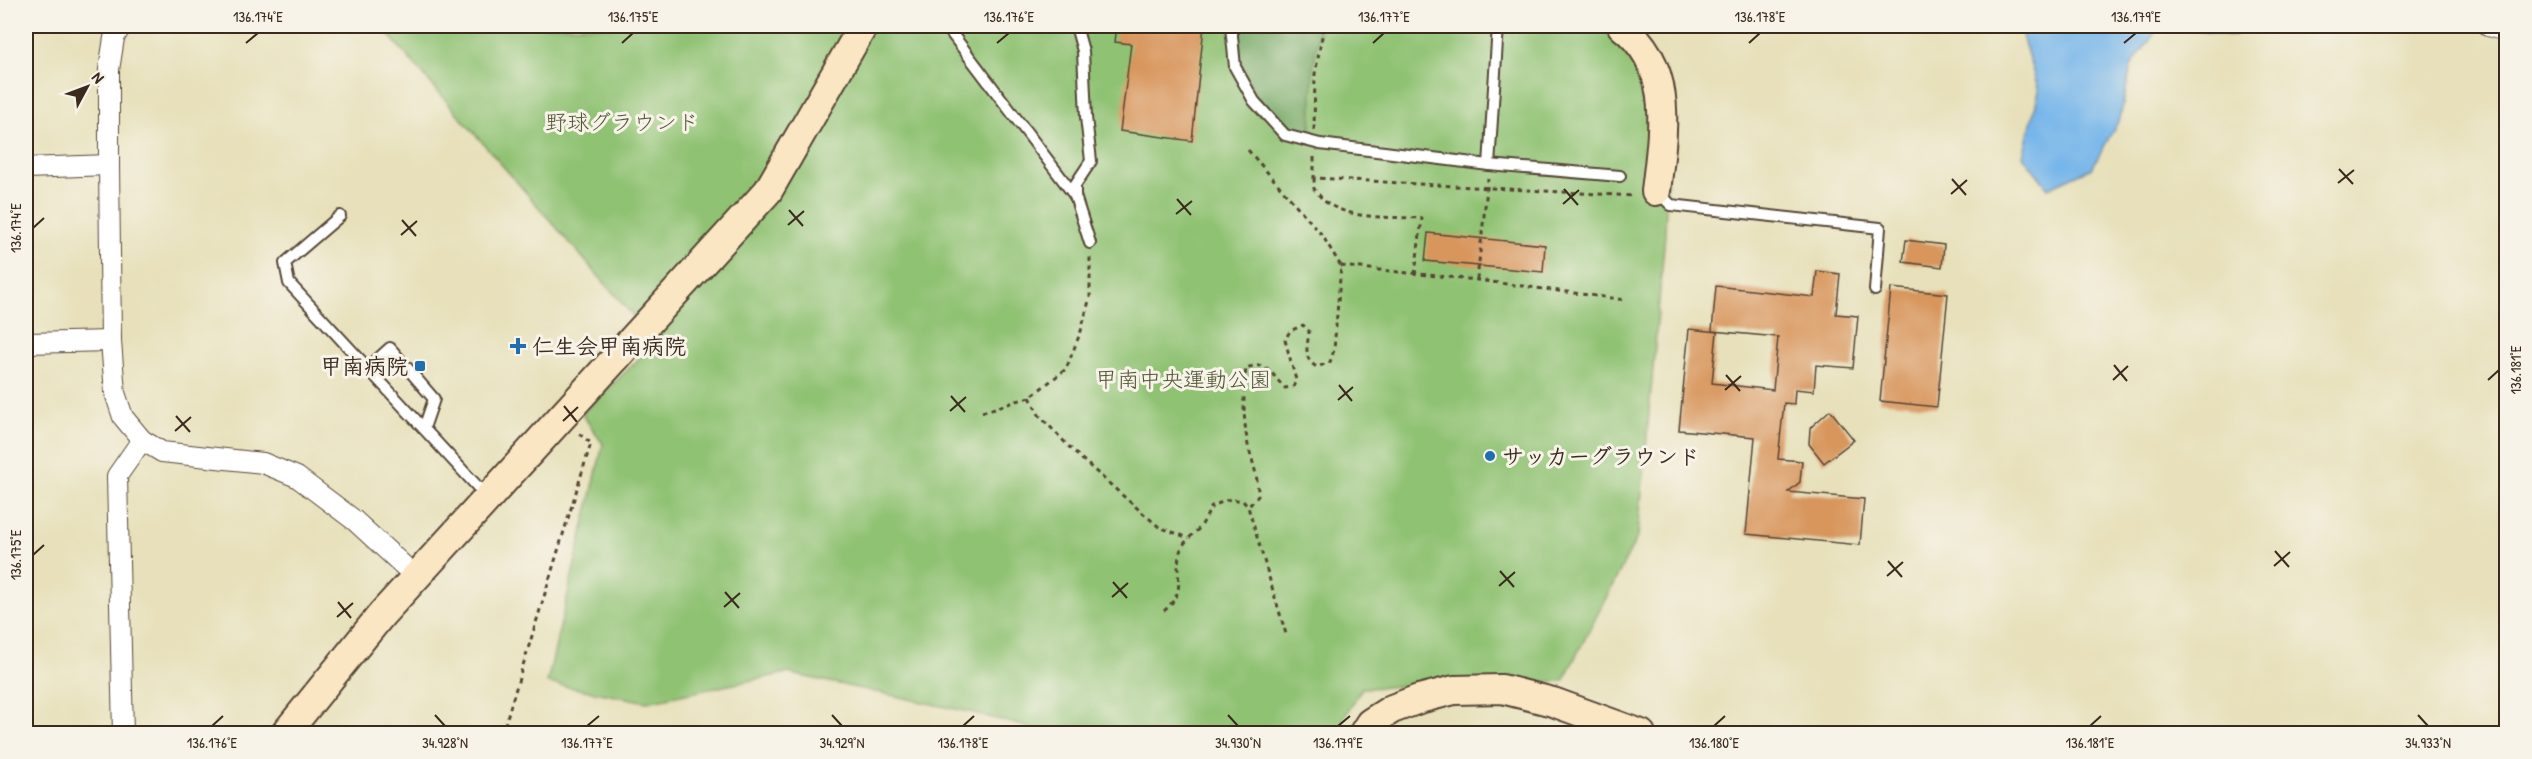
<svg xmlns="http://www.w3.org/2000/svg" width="2532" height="759" viewBox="0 0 2532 759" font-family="'Patrick Hand','Klee One',sans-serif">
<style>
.green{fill:#90c273;stroke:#667648;stroke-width:1.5}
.forest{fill:#74a865;stroke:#586942;stroke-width:1.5}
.water{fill:#77b6ea;stroke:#597084;stroke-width:1.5}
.building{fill:#d8965d}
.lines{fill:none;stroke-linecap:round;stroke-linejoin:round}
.lane-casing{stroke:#554535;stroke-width:14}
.street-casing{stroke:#554535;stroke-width:22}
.secondary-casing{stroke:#554535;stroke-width:32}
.path{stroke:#554535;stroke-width:3;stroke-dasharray:4.5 4.5;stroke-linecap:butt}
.lane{stroke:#fff;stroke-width:10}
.street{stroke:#fff;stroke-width:20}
.secondary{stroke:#fbe6c4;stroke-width:28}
.ticks{fill:none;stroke:#3b2a1e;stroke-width:2}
.poi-dot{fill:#1f6fb2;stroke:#f7f3e8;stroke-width:2}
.labels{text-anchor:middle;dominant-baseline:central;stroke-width:6;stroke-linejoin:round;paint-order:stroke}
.park-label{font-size:22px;fill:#545838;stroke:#f7f3e8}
.poi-label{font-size:22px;font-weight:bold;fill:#3b2a1e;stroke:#f7f3e8;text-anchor:start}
.neatline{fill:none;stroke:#3b2a1e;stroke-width:2}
.ticks-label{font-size:15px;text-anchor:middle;fill:#3b2a1e}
</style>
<rect width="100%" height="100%" fill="#f7f3e8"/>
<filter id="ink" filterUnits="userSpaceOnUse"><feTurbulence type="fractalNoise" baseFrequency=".0167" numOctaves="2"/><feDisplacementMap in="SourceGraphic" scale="12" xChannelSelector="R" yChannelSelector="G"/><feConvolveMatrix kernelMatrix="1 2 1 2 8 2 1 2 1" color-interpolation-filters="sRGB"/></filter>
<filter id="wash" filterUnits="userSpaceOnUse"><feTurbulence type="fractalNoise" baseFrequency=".008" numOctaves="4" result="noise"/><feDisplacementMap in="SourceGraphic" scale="24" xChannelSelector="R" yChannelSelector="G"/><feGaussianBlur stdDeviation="1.35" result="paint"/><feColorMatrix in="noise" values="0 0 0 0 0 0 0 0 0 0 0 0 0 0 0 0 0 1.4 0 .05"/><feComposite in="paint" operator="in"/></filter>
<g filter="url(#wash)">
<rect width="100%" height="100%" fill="#e7e0ba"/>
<path class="green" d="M381 26H1636L1667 176 1665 234 1638 536 1563 681 1362 688 1335 733H1049L974 713 787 673 647 702 547 683 603 444 582 414 656 342Z"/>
<path class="forest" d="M1240 26H1320L1313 67 1311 136 1287 130 1259 100 1240 66Z"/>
<g class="water">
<path d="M2019 26H2160L2131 66 2120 118 2092 168 2048 188 2023 156 2039 91Z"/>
<path d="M2166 26H2236L2234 36Z"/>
</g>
<g id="blocks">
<g class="building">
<path d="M1117 26H1204L1192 141 1120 131 1131 44 1115 42Z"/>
<path d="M1428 233 1545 245 1543 272 1425 261Z"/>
<path d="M1906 240 1944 245 1942 267 1903 262Z"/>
<path d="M1817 271 1840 274 1836 314 1858 316 1853 368 1816 365 1814 391 1795 389 1794 404 1784 403 1778 459 1802 461 1800 482 1788 492 1864 499 1860 545 1746 534 1755 437 1679 430 1689 329 1717 332 1712 383 1773 390 1778 337 1712 331 1716 286 1814 297Z"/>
<path d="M1891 288 1948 294 1937 407 1880 401Z"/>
<path d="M1830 410 1854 440 1824 463 1809 444 1810 428Z"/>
</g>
</g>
</g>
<g filter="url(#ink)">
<use href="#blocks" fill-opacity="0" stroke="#554535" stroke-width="1.5"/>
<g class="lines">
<g class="lane-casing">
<g id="lane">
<path d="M946 26 1075 196 1090 243"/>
<path d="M1231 26 1235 67 1254 101 1285 135 1320 144 1489 165 1620 176"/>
<path d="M1489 165 1498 26"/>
<path d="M1657 191 1671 205 1880 228 1875 290"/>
<path d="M1075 196V185L1091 161 1086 117 1083 51 1076 26"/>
<path d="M340 216 285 263 289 283 488 498"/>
<path d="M368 368 390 348 434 399 424 428"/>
</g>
</g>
<g class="street-casing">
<g id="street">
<path d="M121 26 114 38 109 70V165L111 341 115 393 123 417 142 440 162 452 263 463 297 477 354 520 416 577"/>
<path d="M2488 26 2506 31"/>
<path d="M26 168 109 165"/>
<path d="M26 343 111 341"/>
<path d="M123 734 117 476 142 440"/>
</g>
</g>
<g class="secondary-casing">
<g id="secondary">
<path d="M1622 26C1675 67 1663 131 1656 191"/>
<path d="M285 734 382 614 768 191 863 26"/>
<path d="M1363 734 1370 723 1392 709 1419 699 1454 690 1502 689 1553 702 1641 734"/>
</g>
</g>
<g class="path">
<path d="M1314 130 1315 74 1324 26"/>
<path d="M1248 150 1322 235 1341 266 1334 350 1330 362 1317 367C1302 359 1308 345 1309 331L1303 325 1290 331 1285 340 1296 380 1293 387 1285 388C1270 374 1270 360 1246 368 1243 394 1243 419 1248 445 1253 465 1258 474 1258 496L1248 507"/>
<path d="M1314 157V178L1634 196"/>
<path d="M1314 178V189C1318 193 1322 200 1327 203 1353 220 1392 217 1422 218L1415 274"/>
<path d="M1341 266 1477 280 1626 300"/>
<path d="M1477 280 1488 179"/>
<path d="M1030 397 1039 415 1075 453 1130 502 1159 527 1189 538"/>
<path d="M982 412 1030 397 1066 369 1081 331 1090 297V257"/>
<path d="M1164 611C1187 590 1175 581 1179 556 1181 542 1193 536 1201 526 1205 520 1208 513 1212 506L1230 499 1243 501 1248 507 1286 634"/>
<path d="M502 734 591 443 578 433"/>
</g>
<use href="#lane" class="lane"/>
<use href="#street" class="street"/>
<use href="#secondary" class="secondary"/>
</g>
</g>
<path class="ticks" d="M246 43 258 33M622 43 633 33M997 43 1009 33M1373 43 1384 33M1749 43 1760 33M2124 43 2136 33M2339 169 2353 184M1952 179 1966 195M2338 183 2354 170M1564 189 1578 205M1951 194 1967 180M1177 199 1191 215M1563 204 1579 190M789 210 803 226M1176 214 1192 201M402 220 416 236M788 225 804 211M33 228 44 218M401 235 417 221M2114 365 2127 381M1726 375 1740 391M2113 380 2128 366M2488 380 2499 370M1339 385 1352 401M1725 390 1741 376M951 396 965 412M1338 400 1353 387M564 406 577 422M950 411 966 397M176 416 190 432M563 421 578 407M175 431 191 417M2275 551 2289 567M33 555 44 545M1888 561 1902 577M2274 566 2290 552M1500 571 1514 587M1887 576 1903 562M1113 582 1127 598M1499 586 1515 572M725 592 739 608M1112 597 1128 583M338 602 351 618M724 607 740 593M337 617 353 603M435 715 445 726M832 715 842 726M1228 715 1238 726M2418 715 2428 726M212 726 223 716M587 726 599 716M963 726 974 716M1338 726 1350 716M1714 726 1725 716M2090 726 2101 716"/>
<g class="poi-dot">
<path d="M515 337h6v6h6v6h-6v6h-6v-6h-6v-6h6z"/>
<rect x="414" y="360" width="12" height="12" rx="3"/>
<circle cx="1490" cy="456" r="6"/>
</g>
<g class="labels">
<g class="park-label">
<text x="622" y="122">野球グラウンド</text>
<text x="1183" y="379">甲南中央運動公園</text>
</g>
<g class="poi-label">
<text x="532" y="346">仁生会甲南病院</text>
<text x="408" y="366" text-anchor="end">甲南病院</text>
<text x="1502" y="456">サッカーグラウンド</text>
</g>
</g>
<rect width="2532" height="759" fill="none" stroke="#f7f3e8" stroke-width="66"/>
<g transform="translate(87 87) rotate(49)" stroke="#f7f3e8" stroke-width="4.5" paint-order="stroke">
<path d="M0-4.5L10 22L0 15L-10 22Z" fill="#3b2a1e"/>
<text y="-9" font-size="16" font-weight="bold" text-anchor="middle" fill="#3b2a1e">N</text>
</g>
<rect x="33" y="33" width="2466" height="693" class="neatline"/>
<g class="ticks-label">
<text x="258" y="22">136.174°E</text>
<text x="633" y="22">136.175°E</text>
<text x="1009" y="22">136.176°E</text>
<text x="1384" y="22">136.177°E</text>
<text x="1760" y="22">136.178°E</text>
<text x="2136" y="22">136.179°E</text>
<text transform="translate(16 228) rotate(-90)" y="5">136.174°E</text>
<text transform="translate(2516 370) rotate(-90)" y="5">136.181°E</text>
<text transform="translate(16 555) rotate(-90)" y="5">136.175°E</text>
<text x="212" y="748">136.176°E</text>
<text x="445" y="748">34.928°N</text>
<text x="587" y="748">136.177°E</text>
<text x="842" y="748">34.929°N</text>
<text x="963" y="748">136.178°E</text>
<text x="1238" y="748">34.930°N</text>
<text x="1338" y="748">136.179°E</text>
<text x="1714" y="748">136.180°E</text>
<text x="2090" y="748">136.181°E</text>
<text x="2428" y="748">34.933°N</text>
</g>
</svg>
